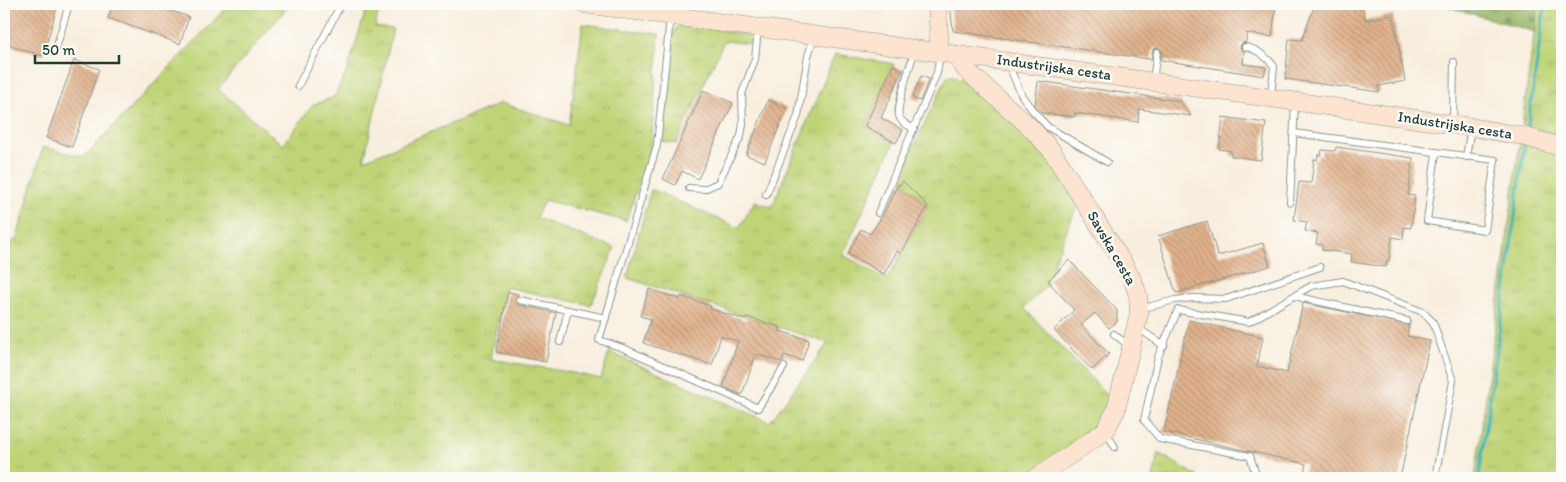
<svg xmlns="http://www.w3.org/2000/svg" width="1566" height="482" viewBox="0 0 1566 482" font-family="Itim,sans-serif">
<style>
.grass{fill:url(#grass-tufts);stroke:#6f8856}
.forest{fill:url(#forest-firs);stroke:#5b7a4e}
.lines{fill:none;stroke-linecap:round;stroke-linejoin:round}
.stream{stroke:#3eafb6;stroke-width:3}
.building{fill:url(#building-back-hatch)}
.lane-casing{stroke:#8c9689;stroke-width:8}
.secondary-casing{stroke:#8c9689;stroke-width:19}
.lane{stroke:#fff;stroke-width:6}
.secondary{stroke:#fde4d1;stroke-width:18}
.labels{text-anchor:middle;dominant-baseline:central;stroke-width:5;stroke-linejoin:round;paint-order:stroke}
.street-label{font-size:15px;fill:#1f3d34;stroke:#fdfcf7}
</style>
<defs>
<pattern id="grass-tufts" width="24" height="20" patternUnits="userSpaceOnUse" patternTransform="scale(1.25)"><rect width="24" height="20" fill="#bfd477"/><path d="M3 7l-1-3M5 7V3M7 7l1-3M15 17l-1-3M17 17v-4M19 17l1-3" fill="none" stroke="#a4b768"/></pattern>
<pattern id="forest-firs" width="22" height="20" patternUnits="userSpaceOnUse" patternTransform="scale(1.25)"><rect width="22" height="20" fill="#97b668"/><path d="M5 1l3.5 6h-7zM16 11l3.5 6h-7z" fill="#7b9556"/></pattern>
<pattern id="building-back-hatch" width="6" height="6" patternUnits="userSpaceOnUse" patternTransform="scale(1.25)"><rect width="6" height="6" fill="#e1b28c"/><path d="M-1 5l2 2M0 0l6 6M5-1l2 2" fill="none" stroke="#b69273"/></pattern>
</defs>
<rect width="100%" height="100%" fill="#fdfcf7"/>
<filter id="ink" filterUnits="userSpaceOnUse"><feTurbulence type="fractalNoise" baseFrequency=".02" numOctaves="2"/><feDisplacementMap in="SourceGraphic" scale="10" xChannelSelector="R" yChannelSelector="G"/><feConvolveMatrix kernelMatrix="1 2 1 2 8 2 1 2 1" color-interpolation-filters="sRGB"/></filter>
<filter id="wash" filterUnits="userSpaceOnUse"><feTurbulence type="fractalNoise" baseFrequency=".0096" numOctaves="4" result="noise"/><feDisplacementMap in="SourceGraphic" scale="20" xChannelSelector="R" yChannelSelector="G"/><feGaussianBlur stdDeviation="1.12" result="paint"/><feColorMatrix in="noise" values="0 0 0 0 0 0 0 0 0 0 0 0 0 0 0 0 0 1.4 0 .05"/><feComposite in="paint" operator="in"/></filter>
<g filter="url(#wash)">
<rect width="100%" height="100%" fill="#f8eede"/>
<g class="grass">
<path d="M230 4H290L218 89 283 145 313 105 334 97 347 71 368 4H380L375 27 393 29 364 160 501 103 569 125 583 24 659 34 651 150 626 221 544 200 536 218 615 248 591 305 505 287 491 359 568 372 601 379 609 352 770 422 828 343 627 278 651 189 739 228 755 201 772 207 835 54 894 64 865 126 894 143 843 255 887 279 928 206 899 177 948 75 964 79 1047 154 1077 206 1053 264 1056 266 1045 280 1048 284 1024 308 1108 396C1102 437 1056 456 1026 478H4V243L16 241 43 147 84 157Z"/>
<path d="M1538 4H1562V136L1522 125Z"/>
<path d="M684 24 753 36 752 44 724 41 676 144 662 141 672 40 675 29Z"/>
<path d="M1520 142 1562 153V478H1475Z"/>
<path d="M1158 453 1201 478H1153Z"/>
</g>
<path class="forest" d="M1438 4H1538L1535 32Z"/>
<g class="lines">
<g class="stream">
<path d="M1527 132 1545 4"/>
<path d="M1479 478 1525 143"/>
</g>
</g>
<g id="blocks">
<g class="building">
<path d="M4 4H58L43 56 4 44Z"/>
<path d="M113 4H151L189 17 180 44 108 18Z"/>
<path d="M950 4H1276L1272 37 1247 33 1246 42 1242 43 1240 46 1241 50 1244 52 1243 64 1266 67 1264 76 1161 60 1162 51 1158 47 1153 49 1151 59H1149L953 31Z"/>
<path d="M1315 4H1362L1365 20 1393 15 1405 81 1378 86 1380 92 1285 79 1289 39 1302 40Z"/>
<path d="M74 60 99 69 72 147 46 138Z"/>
<path d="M893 65 903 70 881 118 903 130 896 143 865 126Z"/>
<path d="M921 76 929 79 920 101 912 98Z"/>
<path d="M1038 81 1180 101 1191 116 1139 109 1138 122 1075 113 1074 117 1042 113 1035 105Z"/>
<path d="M703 90 733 103 698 179 682 171 675 185 663 179Z"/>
<path d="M768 100 787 108 765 162 746 155Z"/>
<path d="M1223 117 1266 123 1261 160 1231 156V151L1219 149Z"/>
<path d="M1336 147 1413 158 1408 195 1415 196 1411 228 1404 227 1403 239 1392 237 1389 261 1387 260 1386 267 1351 262 1352 254 1322 250V245L1316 244 1318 233 1305 231 1307 222 1294 220 1299 182 1311 183 1314 159 1317 160 1318 155H1321L1322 150 1335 151Z"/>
<path d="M903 181 928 206 901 254 897 251 884 274 848 254 861 229 870 234 883 215 898 184 900 185Z"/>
<path d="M1207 221 1218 256 1263 243 1270 266 1176 293 1158 236Z"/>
<path d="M1069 260 1117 310V322L1109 328 1095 313 1081 325 1109 354 1092 370 1054 330 1074 310 1048 281Z"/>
<path d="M649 289 680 299 681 296 711 306 710 309 746 320 747 317 780 327 779 331 809 340 802 361 784 355 782 362 756 354 742 395 723 387 738 341 721 336 712 365 643 343 651 319 640 316Z"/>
<path d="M508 292 518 294 515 301 519 305 556 313 546 362 496 352Z"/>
<path d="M1303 303 1409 325 1407 336 1430 341 1400 478H1303L1306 464 1164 432 1189 320 1263 337 1257 366 1287 373Z"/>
</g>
</g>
</g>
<g filter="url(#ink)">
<use href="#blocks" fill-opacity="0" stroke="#8c9689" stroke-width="1"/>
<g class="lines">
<g class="lane-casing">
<g id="lane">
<path d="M670 18 657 145 599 340 623 348 758 408 784 367"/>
<path d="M1245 47C1258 49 1266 57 1274 66L1271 96"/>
<path d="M55 52 69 4"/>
<path d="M1008 64 1022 96 1033 111 1048 127 1107 162"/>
<path d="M1153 80 1157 52"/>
<path d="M298 86 341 4"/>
<path d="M1453 123 1454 62"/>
<path d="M914 129C908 125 901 123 899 116 896 105 911 63 915 50"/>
<path d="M1294 133 1495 160 1485 230 1427 221 1436 153"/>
<path d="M1466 157 1471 128"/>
<path d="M689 188 704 189 718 183 741 136 743 124 742 94 755 59 758 29"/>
<path d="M766 195 798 116 808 56 814 37"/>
<path d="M1290 202 1295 103"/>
<path d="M878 213 937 73 940 54"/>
<path d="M1294 296 1407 321"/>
<path d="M520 300 606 318"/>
<path d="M1140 309 1175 300 1192 298 1226 299 1320 267"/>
<path d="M1138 328 1164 346"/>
<path d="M1114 334 1129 346"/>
<path d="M560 342 568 310"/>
<path d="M1106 432 1115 447"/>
<path d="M1257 478 1250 456 1160 439 1144 420 1158 357 1178 310 1249 322 1311 286 1343 281 1423 312 1433 322 1453 381 1435 478"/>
</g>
</g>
<g class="secondary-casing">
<g id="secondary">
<path d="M585 4 1271 98 1471 127 1522 136 1562 147"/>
<path d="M937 4 940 53"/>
<path d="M959 55V60L965 69 1031 128 1052 151 1123 263 1133 281 1138 295 1139 314 1116 410 1105 431 1036 478"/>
</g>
</g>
<use href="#lane" class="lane"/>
<use href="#secondary" class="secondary"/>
</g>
</g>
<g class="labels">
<g class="street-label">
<text transform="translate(1054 67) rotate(8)">Industrijska cesta</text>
<text transform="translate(1455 125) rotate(9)">Industrijska cesta</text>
<text transform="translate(1112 248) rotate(60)">Savska cesta</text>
</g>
</g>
<rect width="1566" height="482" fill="none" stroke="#fdfcf7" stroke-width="20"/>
<path d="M35 55v8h84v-8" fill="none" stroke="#1f3d34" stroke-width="2.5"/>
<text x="42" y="55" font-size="15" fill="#1f3d34" stroke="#fdfcf7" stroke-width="4" paint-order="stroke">50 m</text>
</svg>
